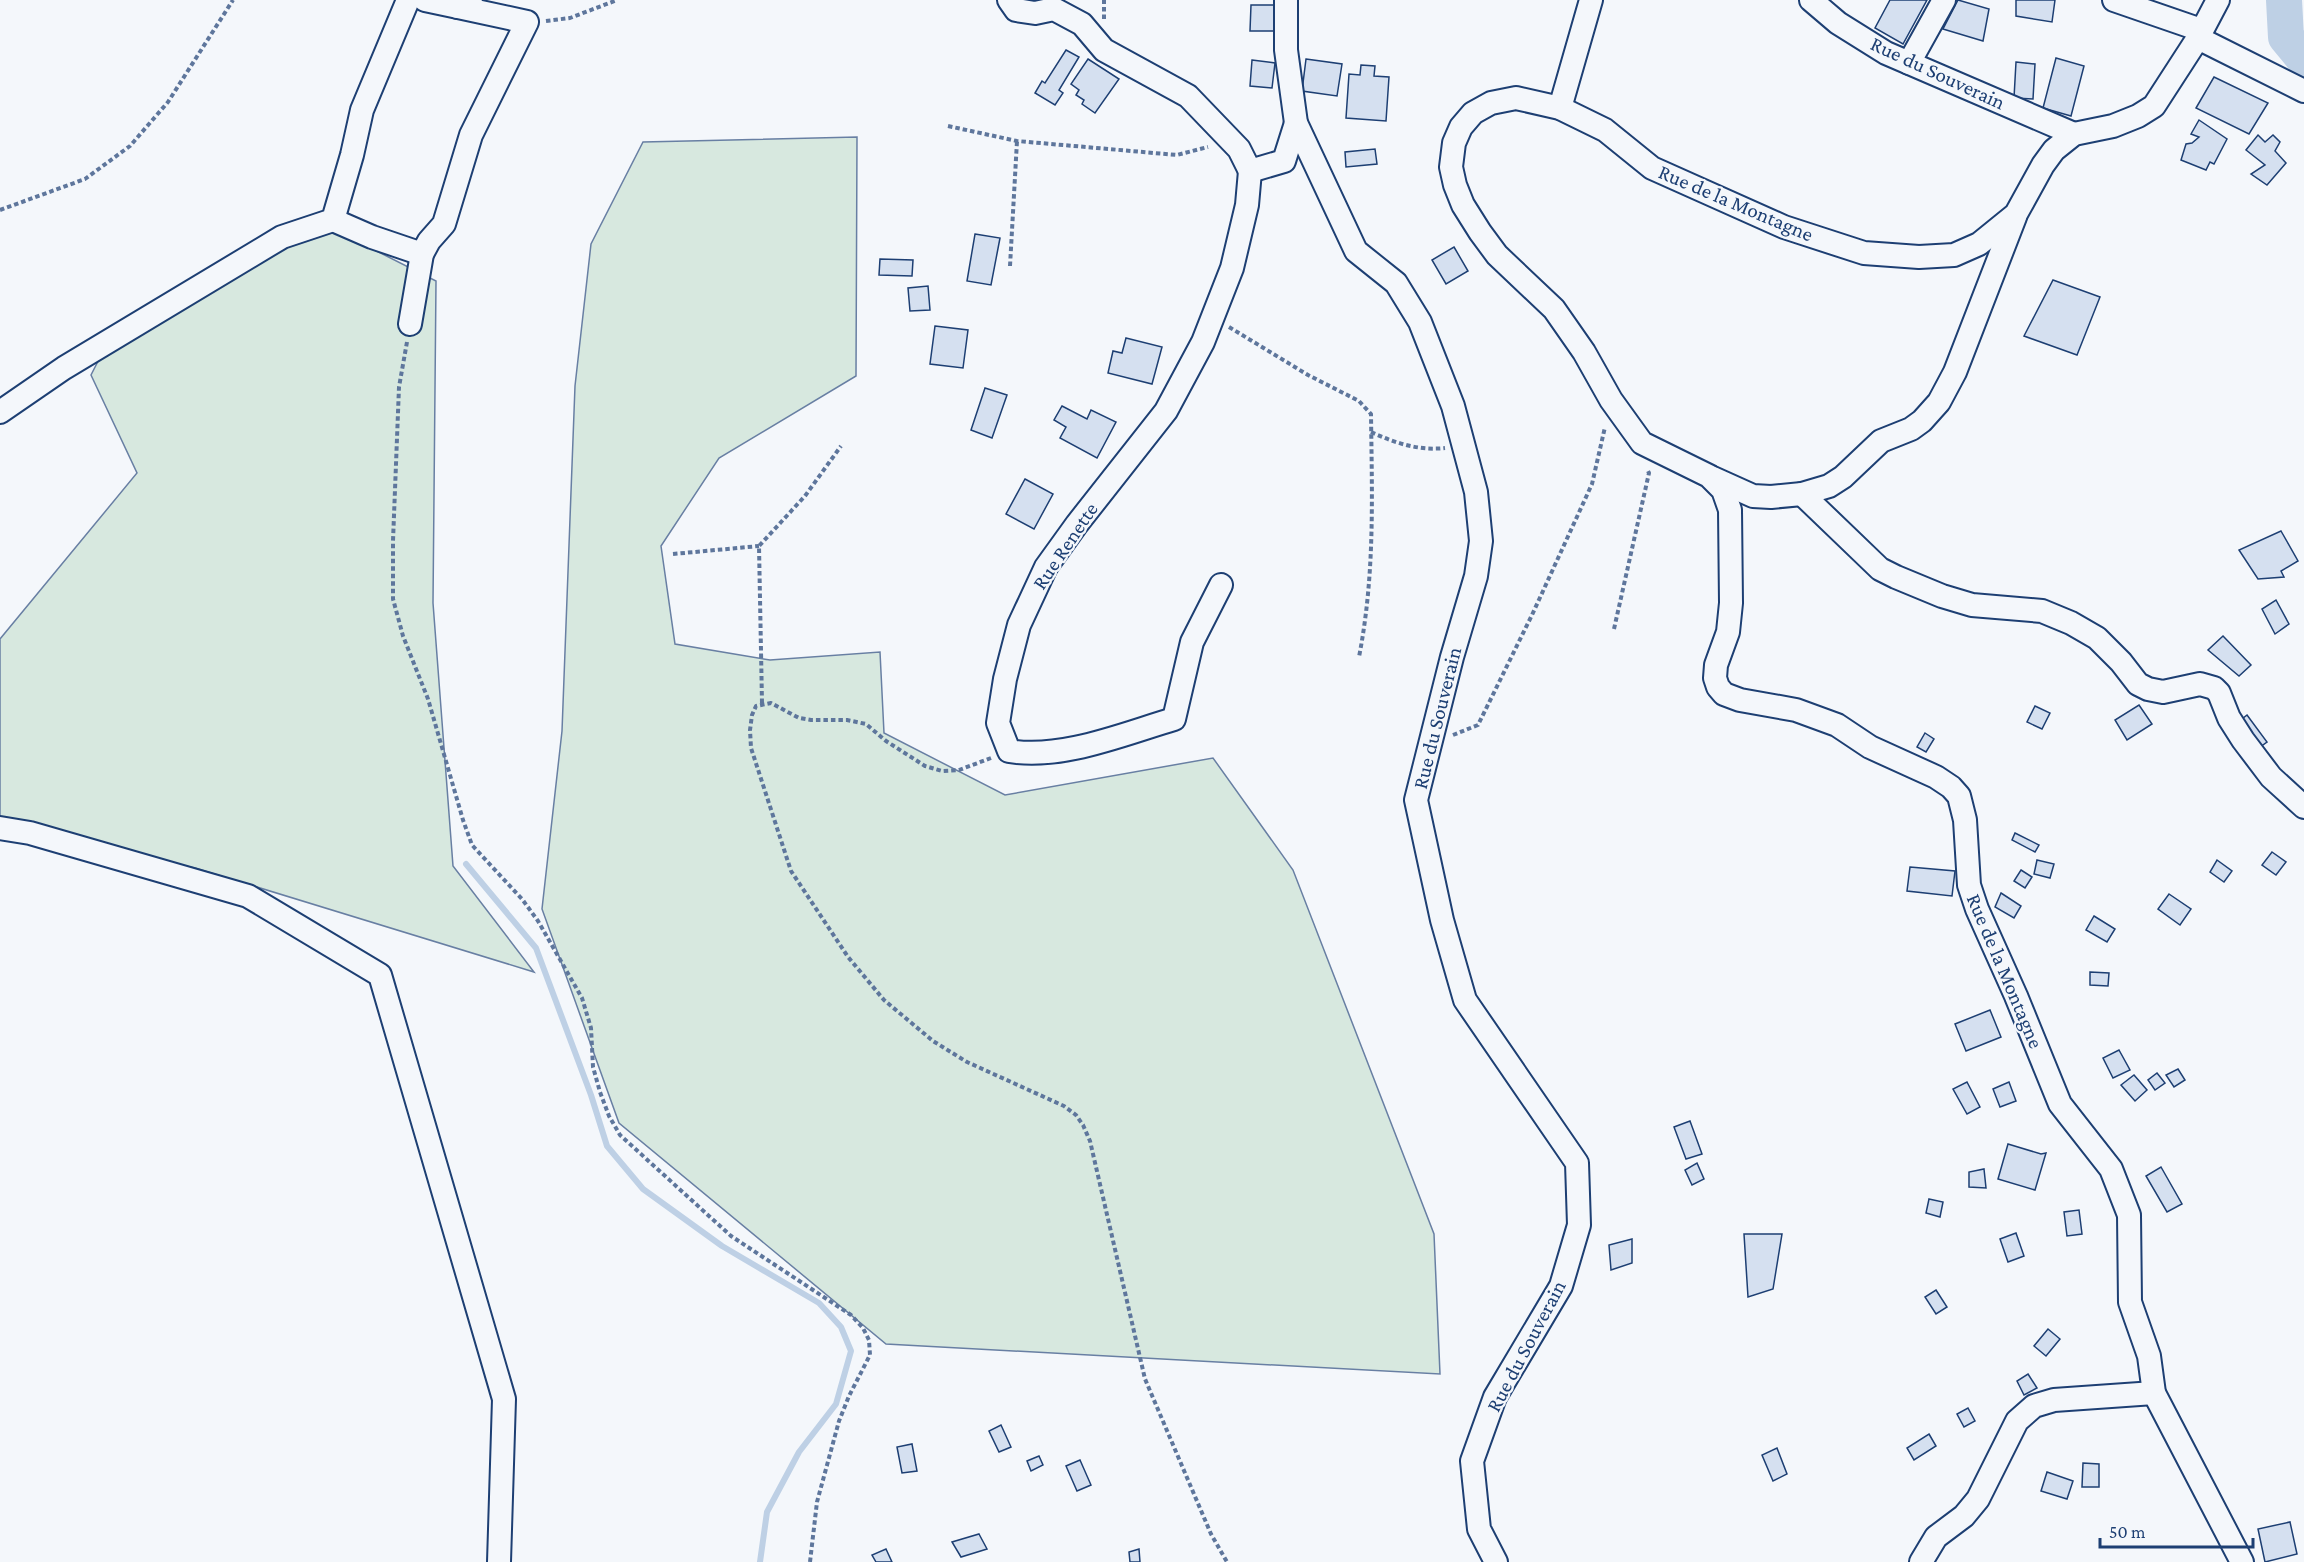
<svg xmlns="http://www.w3.org/2000/svg" width="2304" height="1562" viewBox="0 0 2304 1562" font-family="'Crimson Pro',serif">
<style>
.green{fill:#d7e8df;stroke:#687fa3;stroke-width:1.5}
.lines{fill:none;stroke-linecap:round;stroke-linejoin:round}
.stream{stroke:#bed0e5;stroke-width:6}
.river{stroke:#bed0e5;stroke-width:36}
.building{fill:#d5e0f0;stroke:#1d3f73;stroke-width:1.5}
.minor-casing{stroke:#1d3f73;stroke-width:26}
.path{stroke:#5e769c;stroke-width:4;stroke-dasharray:4.5 3;stroke-linecap:butt}
.minor{stroke:#f4f7fb;stroke-width:22}
.labels{text-anchor:middle;dominant-baseline:central;stroke-width:4.5;stroke-linejoin:round;paint-order:stroke}
.street-label{font-size:21px;fill:#1d3f73;stroke:#f4f7fb}
</style>
<rect width="100%" height="100%" fill="#f4f7fb"/>
<g class="green">
<path d="M857 137 856 376 719 458 661 546 675 644 770 660 880 652 884 733 1005 795 1213 758 1293 870 1434 1234 1440 1374 886 1344 619 1123 542 909 562 731 575 386 591 244 643 142Z"/>
<path d="M329 227 436 281 433 603 453 866 534 972 195 868 0 828V639L137 473 91 375 115 328Z"/>
</g>
<g class="lines">
<path class="stream" d="M466 864 536 948 591 1095 607 1146 643 1189 722 1246 819 1303 841 1327 851 1351 836 1404 799 1452 767 1512 760 1562"/>
<path class="river" d="M2284 0 2286 37 2304 59"/>
</g>
<g class="building">
<path d="M1890 0H1927L1903 44 1875 28Z"/>
<path d="M1958 0 1989 9 1983 41 1943 29Z"/>
<path d="M2016 0H2055L2052 22 2016 16Z"/>
<path d="M1251 5H1279V31H1250Z"/>
<path d="M1066 50 1079 57 1059 90 1063 93 1055 105 1035 93 1042 81 1045 83Z"/>
<path d="M2056 58 2084 66 2071 116 2043 108Z"/>
<path d="M1088 59 1119 79 1095 113 1082 104 1084 100 1076 95 1079 90 1071 84Z"/>
<path d="M1306 59 1342 64 1337 96 1302 91Z"/>
<path d="M1252 60 1275 63 1272 88 1250 86Z"/>
<path d="M2016 62 2035 64 2033 99 2014 98Z"/>
<path d="M1361 65 1375 66 1374 76 1389 77 1386 121 1346 118 1349 74 1360 75Z"/>
<path d="M2214 77 2268 103 2249 134 2196 108Z"/>
<path d="M2199 120 2227 139 2214 164 2210 162 2206 170 2181 160 2186 144 2192 143 2199 137 2191 134Z"/>
<path d="M2258 135 2265 142 2273 135 2280 142 2275 151 2286 163 2267 185 2251 174 2265 165 2246 150Z"/>
<path d="M1375 149 1377 164 1346 167 1345 152Z"/>
<path d="M975 234 1000 238 991 285 967 281Z"/>
<path d="M1454 247 1468 271 1446 284 1432 260Z"/>
<path d="M880 259 913 260 912 276 879 275Z"/>
<path d="M2053 280 2100 297 2077 355 2024 336Z"/>
<path d="M928 286 930 310 910 311 908 288Z"/>
<path d="M935 326 968 330 963 368 930 364Z"/>
<path d="M1126 338 1162 347 1152 384 1108 373 1113 351 1122 353Z"/>
<path d="M985 388 1007 395 992 438 971 430Z"/>
<path d="M1062 406 1087 419 1091 410 1116 422 1097 458 1060 438 1066 427 1054 420Z"/>
<path d="M1025 479 1053 494 1034 529 1006 514Z"/>
<path d="M2281 531 2298 561 2281 571 2284 577 2258 579 2239 550Z"/>
<path d="M2276 600 2289 624 2275 634 2262 609Z"/>
<path d="M2223 636 2251 665 2239 676 2208 650Z"/>
<path d="M2139 705 2152 724 2127 740 2115 720Z"/>
<path d="M2035 706 2050 713 2042 729 2027 722Z"/>
<path d="M2247 715 2267 742 2253 752 2237 723Z"/>
<path d="M1925 733 1934 739 1926 752 1917 747Z"/>
<path d="M2015 833 2039 845 2035 852 2012 840Z"/>
<path d="M2272 852 2286 862 2276 875 2262 865Z"/>
<path d="M2037 860 2054 864 2050 878 2034 874Z"/>
<path d="M2217 860 2232 871 2224 882 2210 872Z"/>
<path d="M1910 867 1955 871 1952 896 1907 891Z"/>
<path d="M2021 870 2032 877 2025 888 2014 881Z"/>
<path d="M2001 893 2021 906 2014 918 1995 907Z"/>
<path d="M2169 894 2191 909 2180 925 2158 909Z"/>
<path d="M2094 916 2115 929 2107 942 2086 930Z"/>
<path d="M2090 972 2109 973 2108 986 2090 985Z"/>
<path d="M1990 1010 2001 1037 1966 1051 1955 1024Z"/>
<path d="M2119 1050 2130 1070 2113 1078 2103 1058Z"/>
<path d="M2178 1069 2185 1080 2174 1087 2166 1075Z"/>
<path d="M2157 1073 2165 1083 2155 1090 2148 1080Z"/>
<path d="M2134 1075 2147 1090 2135 1101 2121 1085Z"/>
<path d="M1967 1082 1980 1107 1967 1114 1953 1089Z"/>
<path d="M2009 1082 2016 1101 2000 1107 1993 1089Z"/>
<path d="M1690 1121 1702 1154 1686 1159 1674 1127Z"/>
<path d="M2008 1144 2041 1154 2046 1153 2035 1190 1998 1179Z"/>
<path d="M1697 1163 1704 1179 1692 1185 1685 1170Z"/>
<path d="M2161 1167 2182 1204 2167 1212 2146 1176Z"/>
<path d="M1984 1169 1986 1188 1969 1187V1172Z"/>
<path d="M1929 1199 1943 1202 1940 1217 1926 1213Z"/>
<path d="M2079 1210 2082 1234 2067 1236 2064 1212Z"/>
<path d="M2016 1233 2024 1256 2008 1262 2000 1239Z"/>
<path d="M1744 1234H1782L1773 1289 1748 1297Z"/>
<path d="M1632 1239V1263L1611 1270 1609 1245Z"/>
<path d="M1936 1290 1947 1307 1936 1314 1925 1297Z"/>
<path d="M2048 1329 2060 1339 2046 1356 2034 1346Z"/>
<path d="M2028 1374 2037 1388 2024 1395 2017 1381Z"/>
<path d="M1968 1408 1975 1421 1964 1427 1957 1414Z"/>
<path d="M1001 1425 1011 1447 999 1452 989 1431Z"/>
<path d="M1929 1434 1936 1446 1914 1460 1907 1448Z"/>
<path d="M912 1444 917 1471 902 1473 897 1447Z"/>
<path d="M1777 1448 1787 1474 1773 1481 1762 1455Z"/>
<path d="M1039 1456 1043 1465 1031 1471 1027 1461Z"/>
<path d="M1080 1460 1091 1485 1077 1491 1066 1466Z"/>
<path d="M2083 1463 2099 1464V1487H2082Z"/>
<path d="M2047 1472 2073 1481 2067 1499 2041 1491Z"/>
<path d="M2290 1522 2297 1554 2265 1562 2258 1529Z"/>
<path d="M979 1534 987 1549 961 1557 952 1542Z"/>
<path d="M886 1549 892 1562H876L872 1555Z"/>
<path d="M1139 1549 1140 1562H1130L1129 1552Z"/>
</g>
<g class="lines">
<g class="minor-casing">
<g id="minor">
<path d="M425 0 458 7 471 3"/>
<path d="M1009 0 1016 10 1035 13 1054 9 1082 24 1104 50 1188 96 1239 149 1250 171 1284 161 1296 123"/>
<path d="M1286 0V50L1296 123 1356 251 1396 283 1420 322 1453 406 1476 492 1481 541 1476 576 1452 657 1416 800 1442 920 1465 1000 1577 1163 1579 1225 1561 1286 1495 1397 1472 1461 1479 1529 1496 1562"/>
<path d="M1811 0 1838 23 1886 53 2074 134"/>
<path d="M2114 0 2201 30"/>
<path d="M2218 0 2198 38 2154 106 2138 116 2113 126 2074 134 2054 150 2043 165 2016 214 1979 244 1954 255 1919 257 1864 253 1784 227 1652 168 1605 130 1560 108 1516 98 1491 103 1473 113 1461 127 1454 143 1451 167 1455 185 1463 205 1480 232 1497 255 1554 309 1584 352 1611 400 1642 443 1709 476 1723 490 1730 510 1731 603 1728 632 1716 665 1715 678 1718 687 1724 694 1740 700 1796 710 1837 725 1870 747 1936 777 1951 787 1959 796 1965 820 1969 885 1977 909 2016 996 2060 1104 2111 1169 2129 1215 2130 1302 2149 1356 2154 1393 2242 1562"/>
<path d="M2198 38 2304 91"/>
<path d="M1909 63 1944 0"/>
<path d="M1560 108 1591 0"/>
<path d="M333 220 372 237 422 254"/>
<path d="M410 324 422 254 429 241 444 224 471 135 527 22 458 7"/>
<path d="M0 412 64 368 282 237 333 220 352 155 362 110 408 0"/>
<path d="M1713 478 1753 496 1771 497 1802 494 1829 486 1843 477 1881 441 1911 429 1922 421 1939 402 1955 372 2015 217"/>
<path d="M1802 494 1880 569 1896 577 1942 596 1972 605 2042 611 2071 623 2097 638 2121 662 2138 684 2148 689 2163 692 2200 684 2214 688 2219 693 2229 718 2243 740 2271 777 2304 807"/>
<path d="M1221 585 1192 642 1174 719C1123 734 1062 760 1009 751L998 723 1005 679 1019 625 1046 567 1077 524 1166 411 1203 342 1232 268 1247 205 1250 171"/>
<path d="M0 828 30 833 248 896 380 975 504 1399 499 1562"/>
<path d="M1921 1562 1936 1537 1964 1516 1978 1499 2017 1421 2034 1406 2054 1400 2154 1393"/>
</g>
</g>
<g class="path">
<path d="M1104 19V0"/>
<path d="M546 21 570 18 617 0"/>
<path d="M948 126 1017 141 1177 155 1208 147"/>
<path d="M0 210 85 179 130 146 168 102 233 0"/>
<path d="M1010 266 1017 141"/>
<path d="M1229 327 1308 375 1359 401 1371 414C1372 497 1375 575 1359 657"/>
<path d="M407 342 399 387 393 541V599L403 636 428 699 463 820 472 845 522 899 538 921 582 998 591 1028 593 1067 600 1092 609 1116 620 1135 731 1236 851 1315 863 1328 869 1340 870 1355 849 1396 839 1421 817 1502 810 1562"/>
<path d="M1371 432C1395 443 1419 451 1445 448"/>
<path d="M673 554 759 546"/>
<path d="M1614 629 1649 473 1647 469"/>
<path d="M762 703 759 546 805 496 841 446"/>
<path d="M1453 735 1478 725 1532 615 1592 484 1605 427"/>
<path d="M991 758 959 770 942 771 925 766 886 741 866 724 847 720H811L799 718 771 703 756 706 752 715 750 730 751 748 791 871 848 957 884 1000 933 1041 967 1062 1064 1106 1076 1115 1083 1125 1090 1141 1145 1379 1211 1534 1227 1562"/>
</g>
<use href="#minor" class="minor"/>
</g>
<g class="labels">
<g class="street-label">
<text transform="translate(1938 73) rotate(25)">Rue du Souverain</text>
<text transform="translate(1736 203) rotate(23)">Rue de la Montagne</text>
<text transform="translate(1065 546) rotate(-56)">Rue Renette</text>
<text transform="translate(1437 718) rotate(-76)">Rue du Souverain</text>
<text transform="translate(2005 971) rotate(67)">Rue de la Montagne</text>
<text transform="translate(1526 1346) rotate(-62)">Rue du Souverain</text>
</g>
</g>
<path d="M2100 1538v9h153v-9" fill="none" stroke="#1d3f73" stroke-width="3"/>
<text x="2109" y="1538" font-size="18" fill="#1d3f73" stroke="#f4f7fb" stroke-width="4.5" paint-order="stroke">50 m</text>
</svg>
